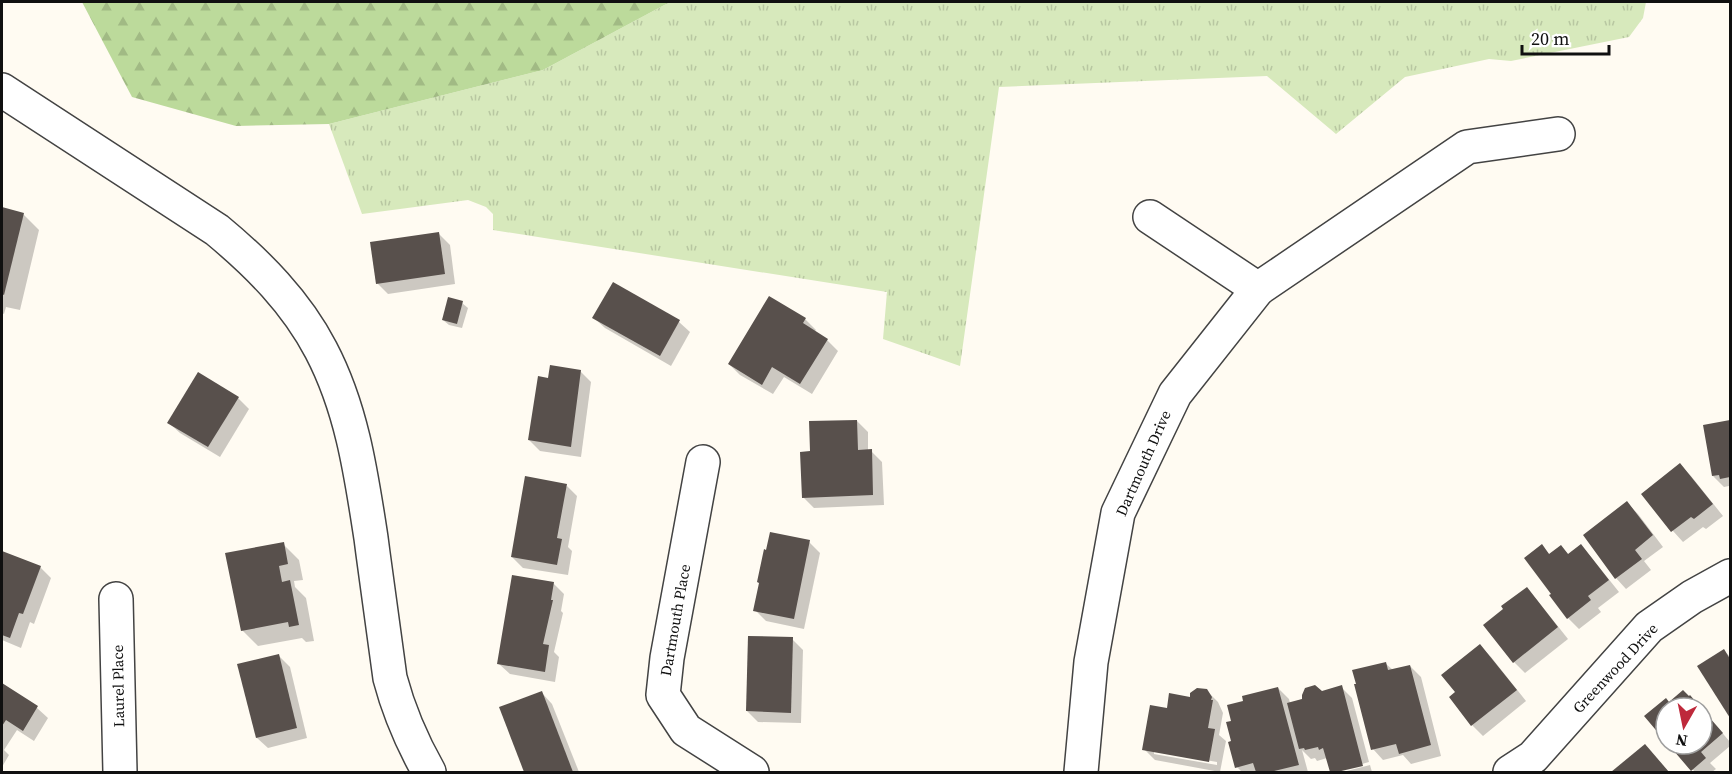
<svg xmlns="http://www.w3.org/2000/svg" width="1732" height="774" viewBox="0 0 1732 774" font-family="'Source Serif 4',serif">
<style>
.grass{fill:url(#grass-tufts)}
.forest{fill:url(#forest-firs)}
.shadow{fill:#0003;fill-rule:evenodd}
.building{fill:#58504c}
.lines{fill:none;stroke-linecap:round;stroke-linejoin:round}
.minor-casing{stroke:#434343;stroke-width:36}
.minor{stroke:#fff;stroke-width:33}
.labels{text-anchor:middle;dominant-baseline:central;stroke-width:6;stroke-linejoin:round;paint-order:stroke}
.street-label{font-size:15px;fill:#101010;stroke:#fff}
</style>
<defs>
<pattern id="grass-tufts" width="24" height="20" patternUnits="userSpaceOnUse" patternTransform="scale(1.5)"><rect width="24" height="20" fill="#d7e9bc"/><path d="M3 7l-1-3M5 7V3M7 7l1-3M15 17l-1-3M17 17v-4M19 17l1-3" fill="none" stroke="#b8c7a1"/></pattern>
<pattern id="forest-firs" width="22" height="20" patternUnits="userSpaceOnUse" patternTransform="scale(1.5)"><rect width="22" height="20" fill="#bcda9b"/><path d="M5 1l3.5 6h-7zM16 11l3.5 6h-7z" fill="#a1ba84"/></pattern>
</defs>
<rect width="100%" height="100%" fill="#fffbf2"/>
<path class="grass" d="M670 2H1646L1643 18 1629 37 1511 61 1489 59 1405 77 1336 134 1267 76 999 87 960 366 883 339 887 292 493 230V214L486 207 468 200 362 214 329 124 543 70Z"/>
<path class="forest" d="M82 2H670L543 70 329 124 236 126 132 97Z"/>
<g class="shadow">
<path d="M2 209 23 214 39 230 20 310 6 307 4 314 2 313Z"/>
<path d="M439 234 450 245 455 284 388 294 377 283Z"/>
<path d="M613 284 679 322 690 332 671 366 605 328 594 318Z"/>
<path d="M462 303 468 308 462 328 449 325 443 320Z"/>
<path d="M805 319 816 330 814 332 827 340 838 351 812 394 784 377 773 394 740 375 729 364Z"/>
<path d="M580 371 591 382 581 457 540 451 529 440 549 380Z"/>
<path d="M238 398 249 409 220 457 180 433 169 423Z"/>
<path d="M857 421 868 432V451H871L882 462 884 505 814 508 803 497Z"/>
<path d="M1730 421V487L1729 486 1724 487 1713 476 1705 426Z"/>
<path d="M1680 465 1691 476 1723 516 1706 529 1703 527 1683 542 1673 531 1643 494Z"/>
<path d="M567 486 577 496 568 547 572 551 568 575 523 568 512 557Z"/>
<path d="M1627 503 1638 514 1663 547 1644 561 1651 570 1626 589 1616 578Z"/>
<path d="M809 542 820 553 804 629 766 621 755 610Z"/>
<path d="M283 544 299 560 303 580 294 581 295 587 306 598 314 641 306 642 302 638 258 646 242 630Z"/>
<path d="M1542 546 1550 555 1561 547 1569 555 1581 546 1591 557 1619 592 1598 608 1601 612 1579 629 1568 618 1551 596 1553 594Z"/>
<path d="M2 552 40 567 51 578 34 624 30 622 21 648 2 640Z"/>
<path d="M553 583 564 594 561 611 563 613 554 652 559 657 555 682 510 674 499 664Z"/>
<path d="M1527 589 1537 600 1568 639 1525 673 1514 662Z"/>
<path d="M792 639 803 650 801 723 758 722 747 711Z"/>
<path d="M1480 646 1491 657 1526 701 1483 736 1472 725 1451 698 1457 693Z"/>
<path d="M1724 650 1730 657V715L1699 666Z"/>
<path d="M279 656 290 667 307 738 268 748 257 738Z"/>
<path d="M1385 663 1393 670 1410 666 1421 677 1441 756 1411 764 1403 755 1383 760 1373 749Z"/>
<path d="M2 685 37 708 48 718 34 741 17 730 4 750 9 755 2 767Z"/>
<path d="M1341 687 1352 698 1369 762 1337 771V772H1331L1327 758 1317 761 1315 758 1311 759 1302 750 1308 772H1242L1237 767 1233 742V722L1245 702 1278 688 1289 699 1290 703Z"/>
<path d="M1206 690 1218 702 1223 713 1219 735 1226 741 1220 772 1155 760 1144 749 1168 710ZM1154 751 1217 762V765L1154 754Z"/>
<path d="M542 693 552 704 579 772H526L501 708Z"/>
<path d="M1702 709 1730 742V746L1710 763 1716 769 1712 772H1695L1670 744H1702Z"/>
<path d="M1645 746 1669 772H1613Z"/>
<path d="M1370 765 1372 772H1343Z"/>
</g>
<g class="building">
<path d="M2 207 24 213 4 295 2 294Z"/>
<path d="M439 232 445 274 376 284 370 242Z"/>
<path d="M613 282 680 320 660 356 592 318Z"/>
<path d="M769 296 806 318 803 323 828 339 800 384 772 367 762 385 728 364Z"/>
<path d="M448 297 463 301 457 324 442 320Z"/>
<path d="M550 365 581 370 571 447 528 440 538 376 548 378Z"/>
<path d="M198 372 239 397 208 447 167 423Z"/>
<path d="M857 420 858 450 872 449 873 495 802 498 800 452 810 451 809 421Z"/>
<path d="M1730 420V477L1720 479 1719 475 1712 476 1703 425Z"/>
<path d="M1680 463 1713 504 1694 519 1691 517 1671 532 1641 494Z"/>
<path d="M525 476 567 484 557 538 562 539 557 565 511 557Z"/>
<path d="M1627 501 1653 535 1635 550 1642 559 1615 579 1583 535Z"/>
<path d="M770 532 810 540 794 619 753 611 759 583 757 582 764 549 766 550Z"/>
<path d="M284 542 288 564 279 566 282 582 290 580 299 625 289 627 288 622 241 631 225 553Z"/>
<path d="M1542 544 1549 554 1561 545 1568 554 1581 544 1609 580 1588 596 1591 600 1567 619 1549 595 1551 594 1524 558Z"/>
<path d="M2 551 41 566 23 614 19 613 10 638 2 635Z"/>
<path d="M512 575 554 582 551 600H553L543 644 549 645 545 672 497 664Z"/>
<path d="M1527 587 1558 627 1513 663 1483 625 1503 609 1501 606Z"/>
<path d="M748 636 793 637 791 713 746 711Z"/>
<path d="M1480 644 1517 690 1471 726 1449 697 1455 692 1441 675Z"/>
<path d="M1724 649 1730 659V718L1697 666Z"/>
<path d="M279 654 297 728 256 738 237 664Z"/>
<path d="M1386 662 1388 670 1410 665 1431 745 1399 754 1396 744 1371 750 1354 684H1356L1352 670Z"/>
<path d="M2 683 38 706 23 731 6 720 2 726Z"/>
<path d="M1315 685 1322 691 1342 685 1363 766 1337 772H1330L1323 748 1319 750 1318 747 1305 750 1304 748 1299 749 1287 703 1302 699V695L1305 688Z"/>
<path d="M1278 687 1299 765 1270 772H1256L1253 763 1235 768 1228 742 1231 741 1226 722 1231 721 1227 705 1243 701 1242 696Z"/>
<path d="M1197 688 1207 689 1212 697 1211 700H1213L1208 728 1215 729 1209 762 1142 750 1150 705 1167 708 1169 693 1190 697V693Z"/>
<path d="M1683 690 1689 696 1690 695 1701 708H1666V742L1644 716 1666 698 1669 702Z"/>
<path d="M542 691 573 772H524L499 707Z"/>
<path d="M1702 709 1723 733 1701 752 1706 758 1691 771 1668 744H1702Z"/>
<path d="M1645 744 1669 772H1611Z"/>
</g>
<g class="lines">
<g class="minor-casing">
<g id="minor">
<path d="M2 90 217 230C258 264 296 302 321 350 352 409 361 473 371 538 377 585 384 632 390 678 399 712 412 742 429 772"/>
<path d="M1150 217 1258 289"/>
<path d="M703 462 667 658 663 695 686 730 752 772"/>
<path d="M116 599 120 772"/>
<path d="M1081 772 1091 662 1118 513 1175 394 1258 289 1467 147 1558 134"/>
<path d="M1510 772 1533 757 1649 627 1692 597 1730 576"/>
</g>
</g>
<use href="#minor" class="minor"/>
</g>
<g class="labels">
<g class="street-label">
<text transform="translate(1143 463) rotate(-66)">Dartmouth Drive</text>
<text transform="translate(675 620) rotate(-80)">Dartmouth Place</text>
<text transform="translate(1615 668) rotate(-47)">Greenwood Drive</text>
<text transform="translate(118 686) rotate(-91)">Laurel Place</text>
</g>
</g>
<rect width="1732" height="774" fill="none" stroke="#101010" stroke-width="6"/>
<g transform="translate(1684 726) rotate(189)"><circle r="28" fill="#ffffff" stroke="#9f9f9f" stroke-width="1.5"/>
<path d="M0-4.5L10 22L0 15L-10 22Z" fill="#be293b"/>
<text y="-9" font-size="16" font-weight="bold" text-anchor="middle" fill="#101010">N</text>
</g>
<path d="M1522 45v9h87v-9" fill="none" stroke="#101010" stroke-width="3"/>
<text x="1531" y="45" font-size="18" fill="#101010" stroke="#ffffff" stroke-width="4.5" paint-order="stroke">20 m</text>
</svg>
